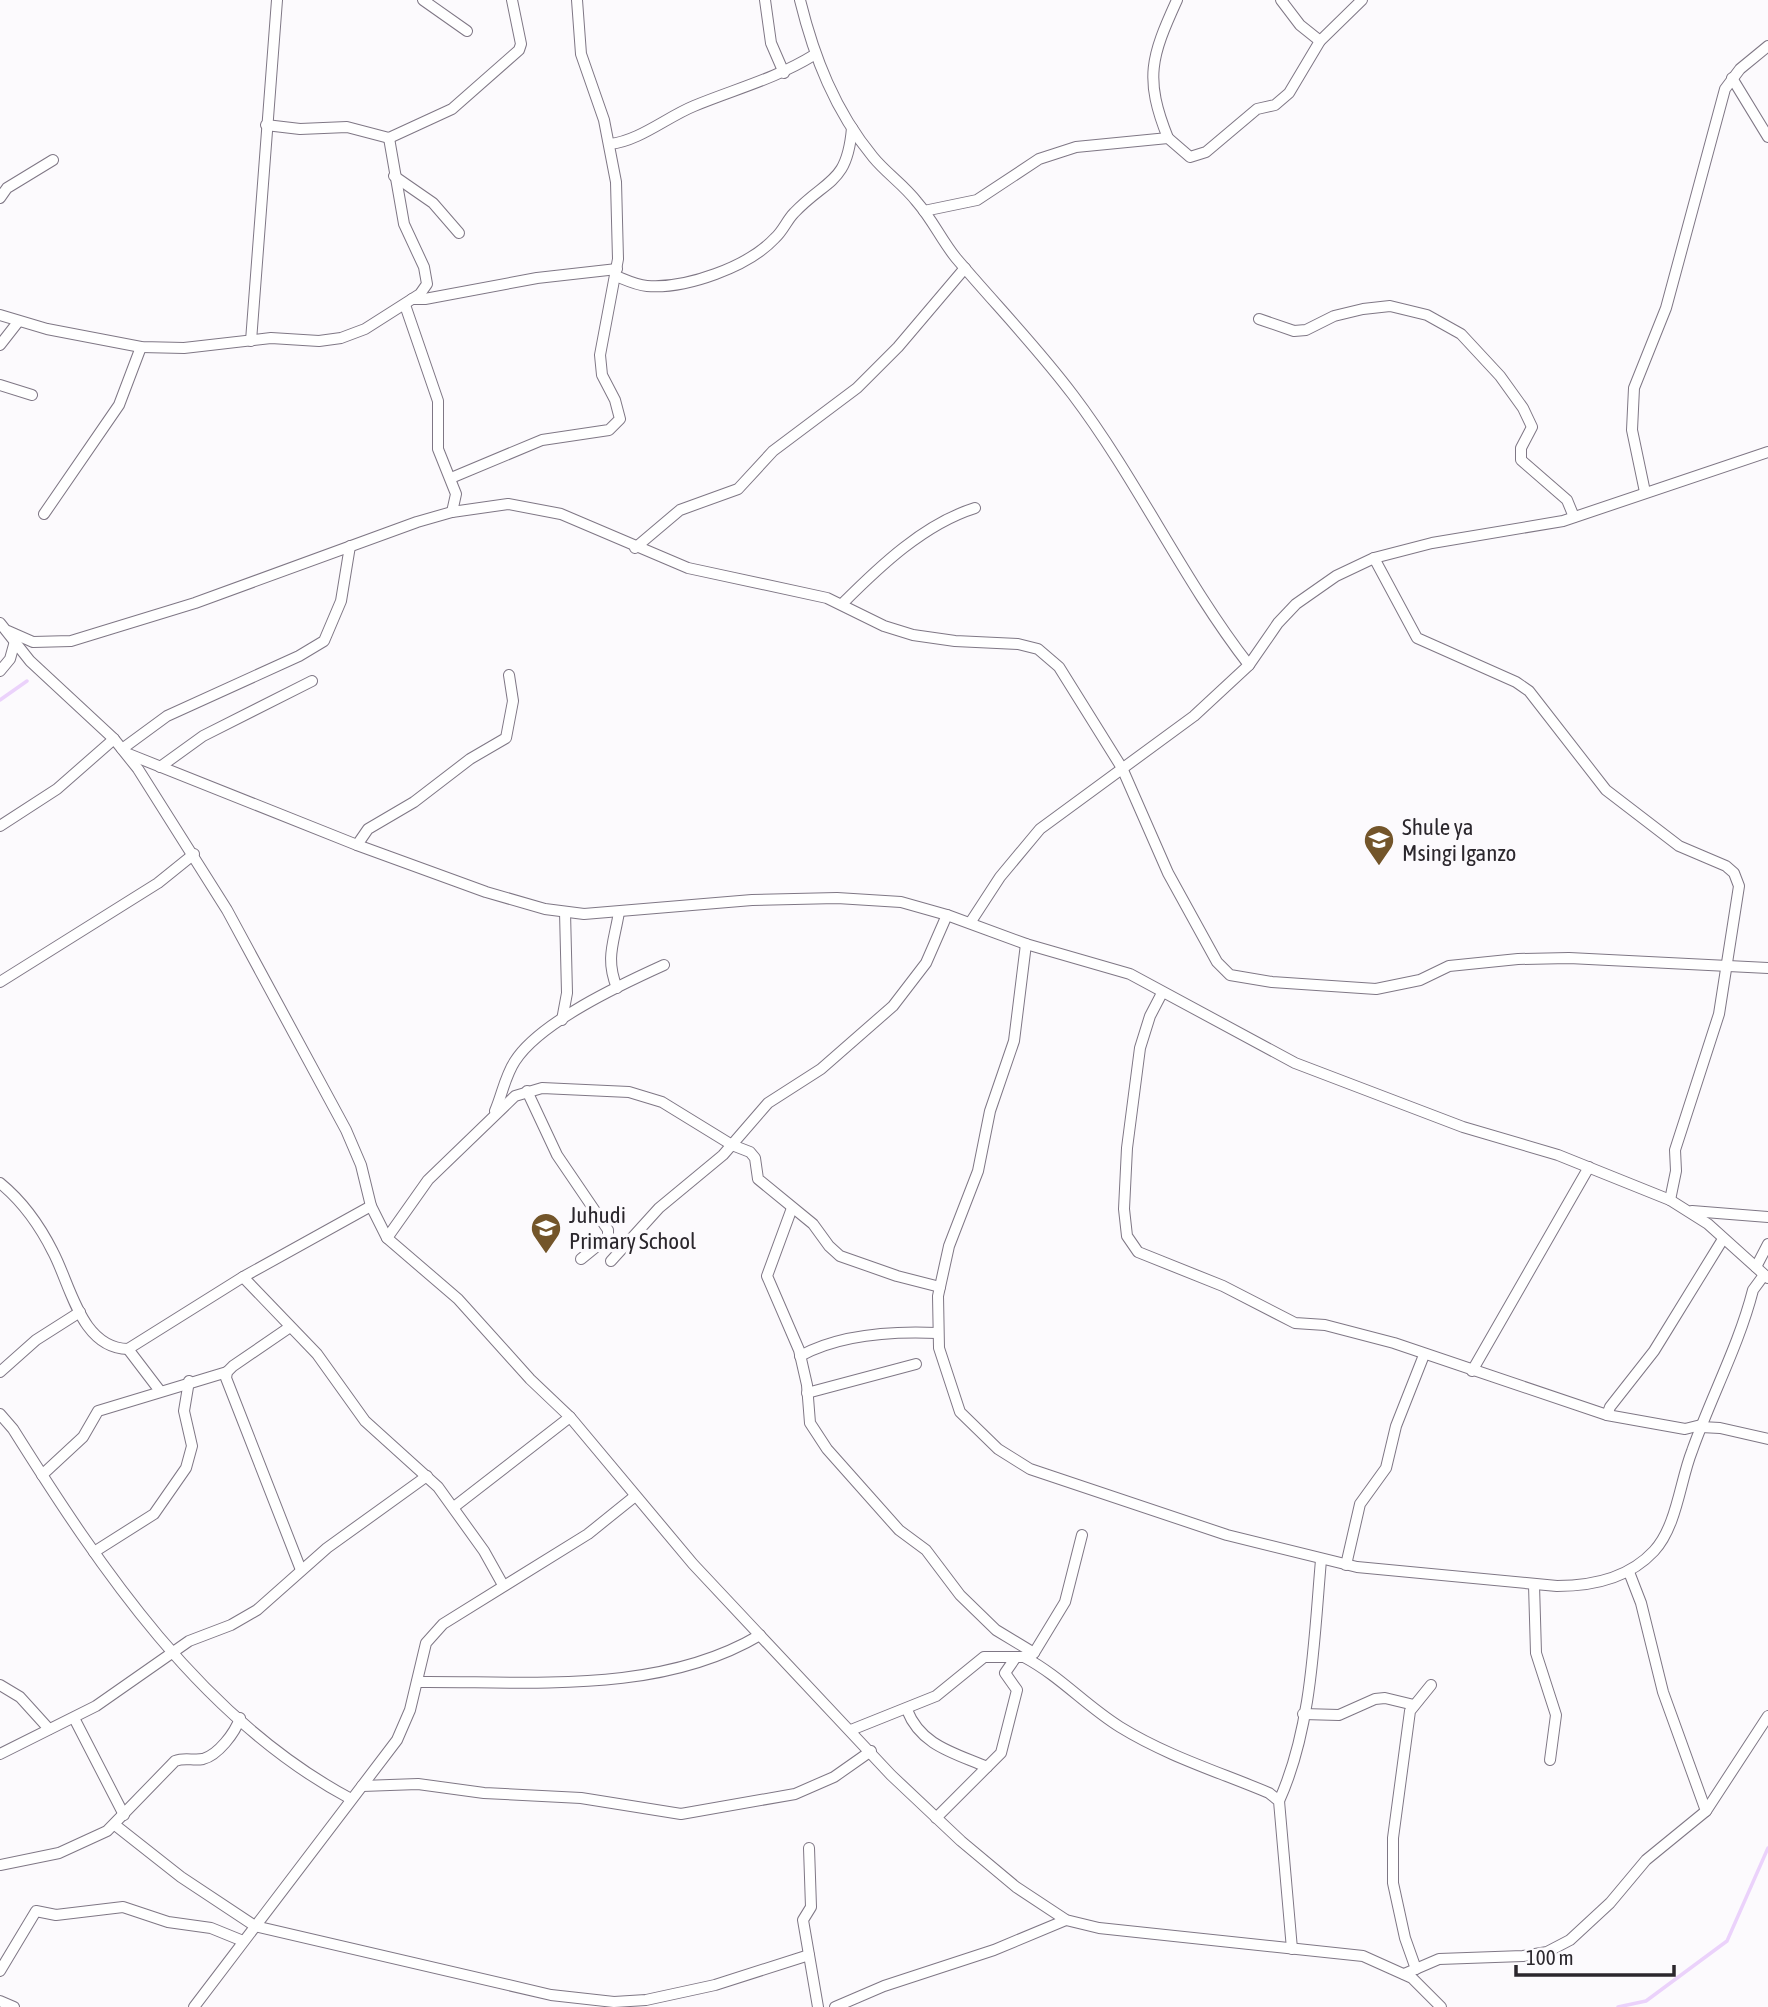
<svg xmlns="http://www.w3.org/2000/svg" width="1768" height="2007" viewBox="0 0 1768 2007" font-family="'Asap Condensed',sans-serif">
<style>
.lines{fill:none;stroke-linecap:round;stroke-linejoin:round}
.stream{stroke:#ebd2fb;stroke-width:3.5}
.minor-casing{stroke:#7f7785;stroke-width:12}
.minor{stroke:#fff;stroke-width:10}
.labels{text-anchor:middle;dominant-baseline:central;stroke-width:7;stroke-linejoin:round;paint-order:stroke}
.poi-label{font-size:23px;fill:#2b272d;stroke:#fcfafd;text-anchor:start}
</style>
<rect width="100%" height="100%" fill="#fcfafd"/>
<g class="lines">
<g class="stream">
<path d="M0 700 27 681"/>
<path d="M1618 2007 1646 2001 1727 1941 1768 1848"/>
</g>
<g class="minor-casing">
<g id="minor">
<path d="M423 0 467 31"/>
<path d="M765 0 771 43 784 73"/>
<path d="M800 0C814 57 835 111 873 157 886 173 904 185 917 202 932 219 942 241 956 258 995 304 1037 347 1073 395 1138 481 1183 580 1249 665"/>
<path d="M1281 0 1300 25 1320 41"/>
<path d="M1732 78 1768 137"/>
<path d="M266 125 300 129 347 127 389 138 452 109 519 50 521 44 512 0"/>
<path d="M1168 138C1144 78 1151 57 1177 0"/>
<path d="M610 144C639 141 667 117 694 106 735 89 775 79 814 55"/>
<path d="M394 176 433 203 459 233"/>
<path d="M0 198 7 188 53 160"/>
<path d="M924 211 977 200 1039 159 1076 147 1168 138 1190 157 1206 152 1257 109 1275 105 1289 93 1320 41 1362 0"/>
<path d="M616 276C626 280 636 285 647 286 686 289 748 267 775 238 783 231 787 220 794 213 827 178 847 185 852 128"/>
<path d="M412 299H425L537 278 617 269"/>
<path d="M405 305 438 401V449L456 494 452 512"/>
<path d="M0 315 47 329 141 347 184 348 271 338 319 341 341 338 365 329 420 294 427 284 424 267 404 224 389 138"/>
<path d="M1259 319 1294 331 1306 330 1334 316 1363 309 1390 306 1427 315 1461 334 1500 376 1523 408 1532 427 1521 448V460L1567 500 1574 517"/>
<path d="M251 341 277 0"/>
<path d="M0 345 18 322"/>
<path d="M0 385 32 395"/>
<path d="M451 478 542 440 609 430 620 419 615 400 602 375 600 355 618 259 616 182 604 120 581 54 577 0"/>
<path d="M1645 492 1632 430 1634 388 1666 308 1725 89 1740 69 1768 46"/>
<path d="M44 514 119 405 141 347"/>
<path d="M635 548 680 510 738 489 773 451 857 388 898 347 965 268"/>
<path d="M1374 558 1417 638 1516 682 1529 691 1606 790 1679 846 1726 866 1734 873 1739 886 1719 1014 1675 1150 1676 1171 1670 1200"/>
<path d="M843 603C880 566 924 524 975 508"/>
<path d="M0 623 30 661 114 739 138 769 227 910 346 1130 361 1165 371 1206 387 1238 458 1299 530 1379 570 1417 693 1564 891 1775 961 1841 1016 1887 1066 1920 1099 1928 1363 1956 1412 1978 1441 2007"/>
<path d="M8 631 33 642 71 641 195 603 417 522 452 512 508 504 561 514 688 568 827 598 884 626 913 635 955 641 1018 644 1038 649 1059 667 1122 768 1168 873 1217 962 1230 975 1272 982 1376 989 1420 980 1449 966 1518 959 1569 958 1768 968"/>
<path d="M0 671 10 659 15 641"/>
<path d="M122 749 167 716 299 656 324 641 341 601 350 546"/>
<path d="M126 753 357 845 486 892 545 909 584 914 752 900 837 898 901 902 947 915 1026 944 1130 974 1295 1063 1463 1127 1558 1155 1670 1200 1708 1224 1768 1278"/>
<path d="M160 767 203 736 312 681"/>
<path d="M0 826 57 789 114 739"/>
<path d="M357 845 368 829 414 802 470 759 506 738 513 701 509 675"/>
<path d="M970 923 1000 877 1040 829 1194 716 1249 665 1278 623 1296 604 1336 576 1374 558 1432 543 1563 521 1768 452"/>
<path d="M1026 944 1014 1041 990 1111 978 1171 949 1246 938 1296 939 1348 960 1412 998 1449 1030 1469 1227 1535 1357 1567 1557 1586C1594 1586 1629 1578 1654 1551 1677 1526 1680 1481 1692 1451 1711 1397 1739 1345 1753 1290L1764 1275"/>
<path d="M0 982 158 883 194 854"/>
<path d="M617 988C605 958 614 943 619 912"/>
<path d="M1162 993 1150 1016 1140 1048 1127 1148 1124 1209 1127 1236 1138 1252 1223 1286 1295 1323 1325 1325 1394 1343 1607 1415 1685 1429 1701 1425"/>
<path d="M562 1020 567 993 565 912"/>
<path d="M527 1091 557 1155 608 1230V1237L581 1259"/>
<path d="M495 1111C502 1095 505 1076 515 1061 540 1022 622 984 664 965"/>
<path d="M0 1183C22 1201 40 1226 53 1252 71 1286 81 1348 128 1349L243 1277 371 1206"/>
<path d="M792 1208 767 1276 799 1350 807 1385 810 1423 827 1449 899 1530 926 1550 960 1595 996 1630 1034 1653"/>
<path d="M1692 1211 1768 1217"/>
<path d="M387 1238 428 1180 515 1096 542 1088 629 1092 662 1102 732 1145 750 1152 755 1158 758 1179 813 1224 829 1246 840 1256 897 1276 940 1287"/>
<path d="M611 1261 659 1208 723 1155 768 1103 821 1069 893 1006 926 963 947 915"/>
<path d="M1756 1267 1768 1244"/>
<path d="M243 1277 317 1354 365 1421 438 1487 484 1551 503 1585"/>
<path d="M290 1327 233 1366 227 1372 226 1378 301 1570"/>
<path d="M128 1349 160 1391"/>
<path d="M800 1356C840 1334 894 1331 938 1333"/>
<path d="M1472 1371 1589 1167"/>
<path d="M0 1372 36 1340 80 1312"/>
<path d="M807 1393 916 1364"/>
<path d="M0 1414 13 1429C101 1569 201 1719 351 1799"/>
<path d="M1607 1415 1610 1407 1654 1351 1723 1239"/>
<path d="M1701 1427 1720 1428 1768 1439"/>
<path d="M42 1475 83 1437 98 1411 227 1372"/>
<path d="M454 1507 570 1417"/>
<path d="M94 1552 154 1514 186 1468 192 1446 184 1411 189 1381"/>
<path d="M1346 1565 1360 1504 1386 1468 1396 1426 1424 1355"/>
<path d="M1629 1572 1641 1603 1663 1692 1706 1811"/>
<path d="M1534 1585 1536 1653 1556 1715 1550 1760"/>
<path d="M1024 1657C1060 1676 1086 1706 1120 1727 1167 1756 1219 1772 1269 1793L1279 1801 1292 1949"/>
<path d="M417 1682C530 1681 659 1695 760 1635"/>
<path d="M0 1685 20 1697 49 1729"/>
<path d="M907 1710C921 1746 955 1753 987 1767"/>
<path d="M1303 1714 1339 1715 1375 1699 1385 1698 1414 1705"/>
<path d="M74 1718 124 1815"/>
<path d="M851 1730 936 1696 984 1657H1024L1034 1653 1065 1602 1082 1535"/>
<path d="M0 1754 96 1706 189 1641 231 1625 257 1610 327 1548 427 1476"/>
<path d="M362 1786 418 1784 484 1793 581 1798 681 1814 795 1794 834 1777 871 1751"/>
<path d="M1279 1801C1312 1728 1314 1639 1321 1560"/>
<path d="M936 1818 1001 1753 1017 1690 1005 1673 1016 1657"/>
<path d="M115 1825 181 1877 255 1926 551 1995 614 2002 646 2000 715 1985 809 1955"/>
<path d="M809 1848 811 1907 803 1920 818 2007"/>
<path d="M0 1865 59 1853 107 1831 175 1761C185 1757 193 1761 203 1759 218 1755 235 1733 240 1718"/>
<path d="M1416 1969 1405 1938 1393 1883V1838L1410 1711 1431 1685"/>
<path d="M0 1971 36 1911 56 1915 123 1907 168 1922 211 1928 243 1941"/>
<path d="M1404 1974 1439 1959 1523 1956 1547 1952 1570 1940 1610 1903 1646 1860 1706 1811 1768 1716"/>
<path d="M0 2001 14 2007"/>
<path d="M194 2007 397 1740 410 1710 426 1643 443 1624 588 1534 634 1497"/>
<path d="M835 2007 884 1986 994 1950 1066 1920"/>
</g>
</g>
<use href="#minor" class="minor"/>
</g>
<defs>
<g id="school-pin" transform="scale(1.575)"><path d="M0 17L-7.5 6A9.5 9.5 0 1 1 7.5 6Z" fill="#73552a" stroke="#fcfafd"/><path d="M0-5L7-2L0 1L-7-2ZM-4 1L0 2.5L4 1V4Q0 6-4 4Z" fill="#fff"/></g>
</defs>
<g fill-rule="evenodd">
<use href="#school-pin" x="1379" y="840"/>
<use href="#school-pin" x="546" y="1228"/>
</g>
<g class="labels">
<g class="poi-label">
<text x="1402" y="827">Shule ya<tspan x="1402" dy="26">Msingi Iganzo</tspan></text>
<text x="569" y="1215">Juhudi<tspan x="569" dy="26">Primary School</tspan></text>
</g>
</g>
<path d="M1516 1965v10h158v-10" fill="none" stroke="#2b272d" stroke-width="3.5"/>
<text x="1526" y="1965" font-size="21" fill="#2b272d" stroke="#fcfafd" stroke-width="5" paint-order="stroke">100 m</text>
</svg>
